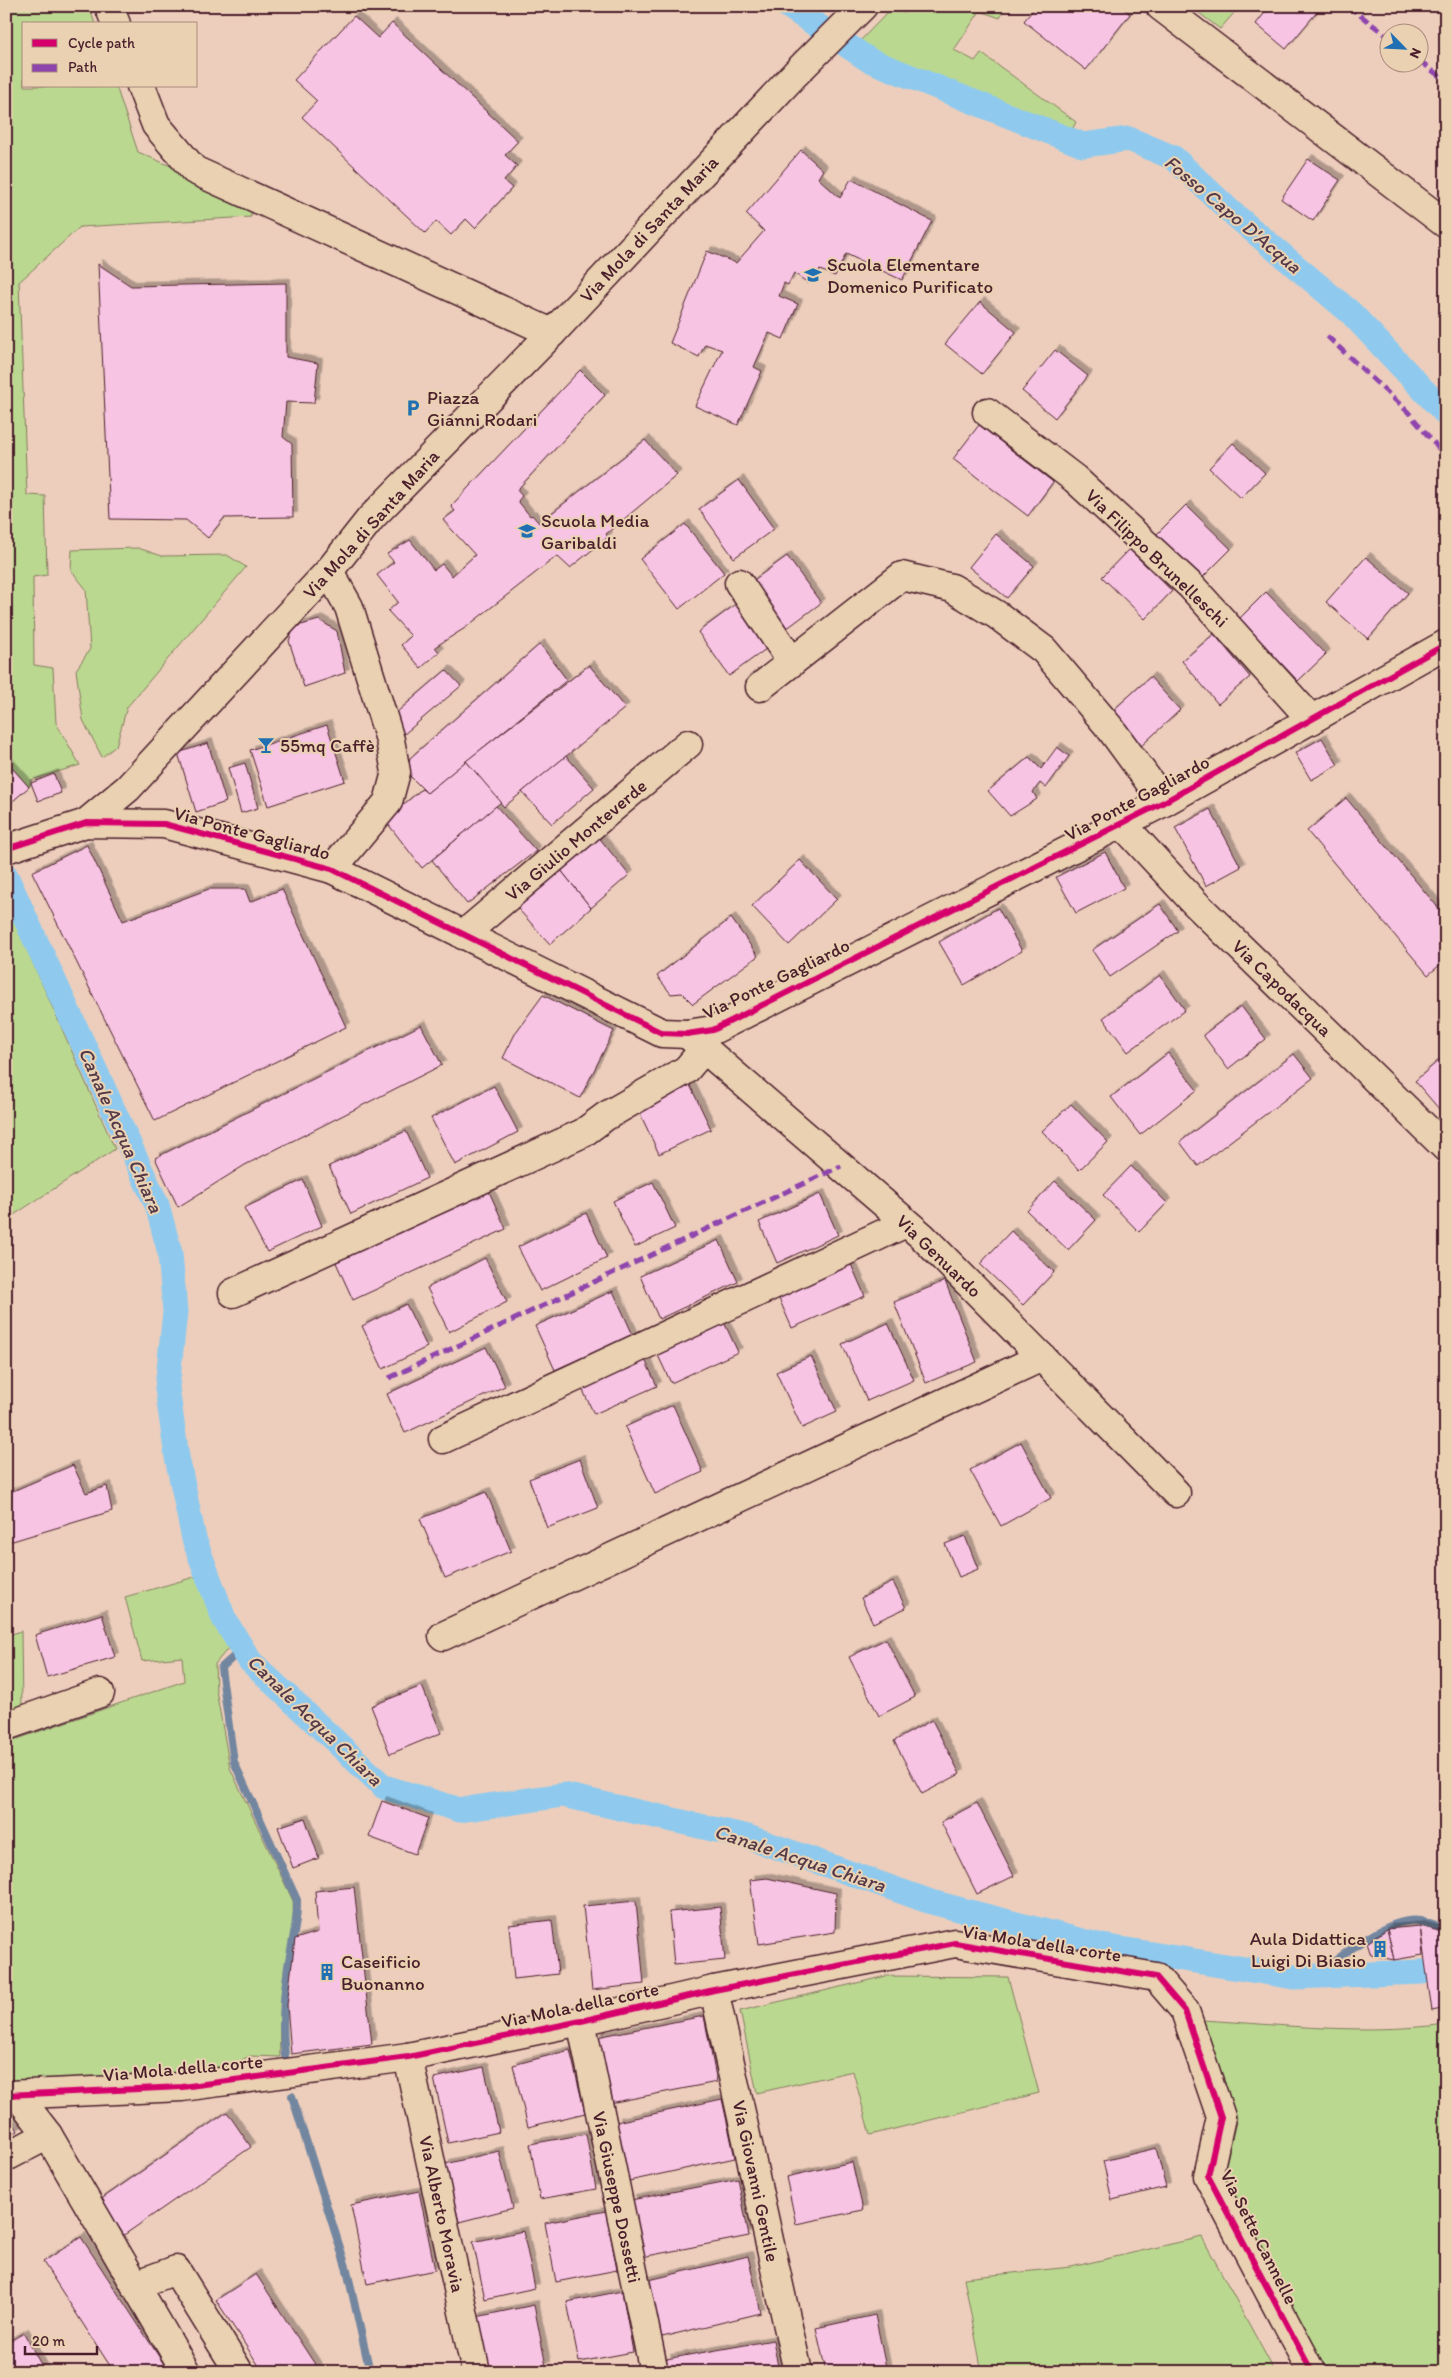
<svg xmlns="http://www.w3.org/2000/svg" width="1452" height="2378" viewBox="0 0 1452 2378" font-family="Itim,sans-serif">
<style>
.green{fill:#bbd890;stroke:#827c5e}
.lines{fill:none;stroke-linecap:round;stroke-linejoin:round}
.stream{stroke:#7386a0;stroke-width:8}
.canal{stroke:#8fcaee;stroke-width:25}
.building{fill:#f7c4e3;stroke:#4a1f2b;filter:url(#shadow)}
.minor-casing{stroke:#4a1f2b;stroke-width:31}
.minor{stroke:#ead1b2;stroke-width:28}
.quiet{stroke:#8e44ad;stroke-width:5;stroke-dasharray:10 5;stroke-linecap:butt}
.cycleway-casing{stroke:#ead1b2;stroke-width:9}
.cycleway{stroke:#d6006c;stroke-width:6}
.labels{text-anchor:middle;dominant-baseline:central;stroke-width:4;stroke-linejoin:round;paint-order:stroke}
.street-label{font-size:19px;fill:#4a1f2b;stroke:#ead1b2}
.poi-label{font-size:19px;fill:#4a1f2b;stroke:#ead1b2;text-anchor:start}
.water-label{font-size:20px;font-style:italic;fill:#543948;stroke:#ead1b2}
</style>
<defs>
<filter id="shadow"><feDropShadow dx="4.5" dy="-4.5" stdDeviation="0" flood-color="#0004"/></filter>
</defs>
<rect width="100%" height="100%" fill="#edcebc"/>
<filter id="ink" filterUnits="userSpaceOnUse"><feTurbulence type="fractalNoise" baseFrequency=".02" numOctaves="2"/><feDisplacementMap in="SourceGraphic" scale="10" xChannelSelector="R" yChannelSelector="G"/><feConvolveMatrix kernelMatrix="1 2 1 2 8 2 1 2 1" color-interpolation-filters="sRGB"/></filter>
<g filter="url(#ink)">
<g class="green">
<path d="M6 6H89L95 24H24V86H116L138 152 252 201 251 217 80 227 19 282 27 495 45 496 47 575 33 577 34 665 53 668 56 723 80 765 31 780 29 787 6 761Z"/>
<path d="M932 6H1004L1000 18 980 11 954 50 975 61 981 53 1076 122 1071 132 857 44 892 8 903 13Z"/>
<path d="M1190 6H1240L1220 29Z"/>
<path d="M138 548 162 556 227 555 246 567 127 707 116 746 102 757 83 720 76 670 90 649 86 589 71 570 72 550Z"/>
<path d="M6 902 115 1149 6 1220Z"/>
<path d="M198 1576 230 1646 215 1664 216 1690 230 1768 293 1901C295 1925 289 1948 285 1971 280 1999 279 2029 280 2057L249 2056 226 2069 154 2082 6 2084V1743L184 1681 182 1657 142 1661 125 1597Z"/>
<path d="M21 1631 22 1710 6 1715V1636Z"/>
<path d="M886 1976 1008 1977 1039 2093 870 2135 853 2071 757 2093 740 2011Z"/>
<path d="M1203 2020C1283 2025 1366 2035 1446 2024V2372H1329L1223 2177 1237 2118Z"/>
<path d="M1202 2237 1275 2372H982L964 2278 1071 2267Z"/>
</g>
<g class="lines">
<g class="stream">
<path d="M242 1649 221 1668 234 1762 297 1900C298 1926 290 1948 287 1974 283 2000 282 2029 285 2055"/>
<path d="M1313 1978C1338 1959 1387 1916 1420 1921 1428 1923 1437 1927 1446 1929"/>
<path d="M292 2096 347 2270 370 2372"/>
</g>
<g class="canal">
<path d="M788 6 869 60 1004 114 1083 145 1129 139 1174 158 1231 212 1351 313 1446 414"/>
<path d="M6 876 157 1205 170 1253 175 1312 167 1388 177 1457 194 1539 224 1619 250 1661 384 1787 460 1810 563 1795 748 1837 931 1902 1102 1946 1294 1977 1422 1972"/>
</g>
</g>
<g class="building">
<path d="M1036 6H1120L1130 14 1086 70 1024 21Z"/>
<path d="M1270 6H1310L1317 12 1286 49 1256 24Z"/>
<path d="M354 16 378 38 392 23 518 141 505 155 517 166 504 181 512 188 475 228 466 219 451 235 436 221 425 233 302 117 317 101 294 80Z"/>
<path d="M801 150 823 170 818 178 840 198 851 179 932 221 902 280 846 254 835 276 820 270 808 283 794 273 788 285 784 283 779 296 798 304 783 339 769 333 754 367 762 371 738 425 695 406 722 350 705 344 699 357 670 343 707 251 736 263 764 231 746 214Z"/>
<path d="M1308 159 1340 180 1313 221 1281 199Z"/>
<path d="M98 264 131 286 286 283V357L318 363 314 403 286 402 283 437 292 444 293 517 224 518 208 538 186 520 110 519Z"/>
<path d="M980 302 1016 332 982 374 945 344Z"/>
<path d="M1055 350 1088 376 1055 418 1022 391Z"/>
<path d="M580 370 605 395 517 490 522 496 518 501 530 516 532 515 539 523 645 440 677 475 606 534 608 537 570 568 557 556 465 628 435 647 439 652 421 668 401 645 411 636 388 611 398 602 377 575 394 562 387 554 410 540 434 570 442 564 452 576 475 555 443 520 455 511 451 506Z"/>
<path d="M979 425 1053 482 1028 516 953 459Z"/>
<path d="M1233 443 1265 473 1241 498 1209 468Z"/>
<path d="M739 480 774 529 734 558 699 509Z"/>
<path d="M1186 505 1231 549 1200 580 1155 536Z"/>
<path d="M685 524 724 573 679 609 640 559Z"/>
<path d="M996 534 1034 566 1007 598 969 567Z"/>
<path d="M1129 549 1172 591 1145 619 1102 577Z"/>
<path d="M787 556 821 603 786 629 751 582Z"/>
<path d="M1366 557 1408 593 1368 639 1326 602Z"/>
<path d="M1266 592 1326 654 1298 681 1239 619Z"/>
<path d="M739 602 770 646 729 676 698 632Z"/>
<path d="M319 620 337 631 345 673 304 687 289 641 294 627Z"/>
<path d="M1214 634 1250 677 1218 704 1182 661Z"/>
<path d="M540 644 567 680 427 793 407 773 410 758Z"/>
<path d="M589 665 625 708 504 807 466 761Z"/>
<path d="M446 670 461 686 403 735 396 713Z"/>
<path d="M1150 677 1180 710 1139 748 1109 714Z"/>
<path d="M327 725 345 781 268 806 250 750Z"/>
<path d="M1322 738 1338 765 1311 780 1295 753Z"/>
<path d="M208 743 226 802 196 812 178 753Z"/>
<path d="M1057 747 1069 756 1046 788 1040 783 1033 792 1037 799 1010 816 988 791 1029 757 1041 769Z"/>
<path d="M566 756 594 788 552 824 522 792Z"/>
<path d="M6 761 29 787 6 807Z"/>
<path d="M466 761 501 802 422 868 385 820 422 789 427 793Z"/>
<path d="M245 763 258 808 241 813 228 768Z"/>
<path d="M54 774 61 793 38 801 31 783Z"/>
<path d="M1346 798 1446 917V960L1428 975 1307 831Z"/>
<path d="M496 806 536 851 467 904 432 860Z"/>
<path d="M1210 809 1241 867 1206 886 1175 828Z"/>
<path d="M597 835 629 875 591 908 560 869Z"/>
<path d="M87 845 123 921 209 889H245L250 902 282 889 346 1027 155 1121 32 872Z"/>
<path d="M1105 852 1124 888 1076 913 1056 877Z"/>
<path d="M800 860 837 899 789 945 752 906Z"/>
<path d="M560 869 591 908 550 944 510 900Z"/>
<path d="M1160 904 1178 931 1110 977 1092 950Z"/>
<path d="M998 908 1022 951 964 985 939 942Z"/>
<path d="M731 918 758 956 693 1004 682 993 671 994 657 976Z"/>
<path d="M1160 975 1185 1010 1128 1052 1103 1018Z"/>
<path d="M543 995 614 1031 580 1098 503 1058 516 1032Z"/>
<path d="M1241 1006 1266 1039 1228 1069 1203 1035Z"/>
<path d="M421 1025 442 1065 245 1165 178 1207 155 1158Z"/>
<path d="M1168 1053 1197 1090 1140 1135 1111 1097Z"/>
<path d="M1294 1054 1313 1078 1198 1166 1180 1142Z"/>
<path d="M1446 1054V1117L1415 1081Z"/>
<path d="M688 1081 711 1129 659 1154 636 1105Z"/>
<path d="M494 1086 518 1132 455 1165 431 1118Z"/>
<path d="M1071 1104 1108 1142 1079 1170 1042 1131Z"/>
<path d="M406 1131 427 1178 351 1214 329 1166Z"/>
<path d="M1131 1166 1167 1203 1139 1232 1103 1195Z"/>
<path d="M303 1180 322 1226 267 1252 244 1208Z"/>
<path d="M1055 1181 1096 1220 1068 1250 1027 1211Z"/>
<path d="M653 1182 675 1228 635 1247 613 1201Z"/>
<path d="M486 1185 506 1229 353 1300 333 1256Z"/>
<path d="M820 1194 838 1235 777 1263 759 1222Z"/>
<path d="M586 1213 607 1258 540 1291 518 1247Z"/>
<path d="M1011 1231 1054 1272 1023 1305 980 1264Z"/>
<path d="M719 1240 738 1282 659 1319 640 1276Z"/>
<path d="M485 1258 507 1302 449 1332 427 1288Z"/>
<path d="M850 1262 865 1296 792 1328 777 1294Z"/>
<path d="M945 1281 977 1362 926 1383 894 1302Z"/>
<path d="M613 1291 633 1335 555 1370 535 1326Z"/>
<path d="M406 1304 427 1347 383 1369 362 1326Z"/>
<path d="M722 1318 738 1352 671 1383 655 1349Z"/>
<path d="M888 1323 914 1380 867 1401 842 1344Z"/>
<path d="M486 1347 505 1386 405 1433 387 1394Z"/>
<path d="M643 1355 657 1386 594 1414 580 1384Z"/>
<path d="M811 1356 837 1412 802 1428 776 1372Z"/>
<path d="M673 1405 703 1472 655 1494 625 1427Z"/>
<path d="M1021 1442 1051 1498 1001 1526 970 1470Z"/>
<path d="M580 1459 598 1508 547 1528 529 1479Z"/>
<path d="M73 1465 86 1493 107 1486 112 1511 6 1543V1494Z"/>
<path d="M486 1492 511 1551 445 1578 420 1519Z"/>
<path d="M965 1536 978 1569 959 1577 945 1544Z"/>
<path d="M893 1582 906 1608 873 1623 861 1598Z"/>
<path d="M102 1614 115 1657 47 1677 35 1635Z"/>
<path d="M886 1639 915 1697 879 1716 849 1657Z"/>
<path d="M422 1686 441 1733 390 1754 371 1706Z"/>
<path d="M932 1720 960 1774 922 1794 894 1741Z"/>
<path d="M382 1801 428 1818 415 1854 369 1837Z"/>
<path d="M977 1803 1014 1876 977 1894 941 1822Z"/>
<path d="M305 1818 319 1858 293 1868 278 1827Z"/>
<path d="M767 1878 836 1893 835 1932 759 1944 750 1880Z"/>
<path d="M354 1887 372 2044 291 2054 287 2005 295 1939 318 1932 315 1891Z"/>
<path d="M636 1901 644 1984 592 1990 583 1906Z"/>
<path d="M720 1907 725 1960 674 1965 669 1912Z"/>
<path d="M552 1920 558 1974 514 1979 509 1925Z"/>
<path d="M1420 1926 1446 1933V2008L1432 2011Z"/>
<path d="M1420 1926 1423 1955 1394 1960 1387 1929Z"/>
<path d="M1387 1929 1394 1960 1371 1955 1367 1943Z"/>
<path d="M704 2016 717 2082 610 2103 597 2037Z"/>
<path d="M570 2050 585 2113 528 2127 513 2065Z"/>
<path d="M484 2067 499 2132 448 2143 434 2078Z"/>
<path d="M722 2099 735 2158 629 2181 616 2122Z"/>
<path d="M6 2110 18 2131 6 2137Z"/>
<path d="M227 2112 251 2147 124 2235 100 2200Z"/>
<path d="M586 2134 596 2189 540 2199 530 2144Z"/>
<path d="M1156 2148 1166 2187 1112 2200 1103 2161Z"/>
<path d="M499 2151 513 2208 459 2222 445 2164Z"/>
<path d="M852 2162 863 2210 796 2224 786 2177Z"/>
<path d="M738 2179 749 2236 642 2257 631 2200Z"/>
<path d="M419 2191 435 2270 367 2284 351 2205Z"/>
<path d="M606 2211 617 2270 556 2282 545 2223Z"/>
<path d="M523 2231 535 2288 485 2299 473 2242Z"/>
<path d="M81 2237 169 2372H114L43 2262Z"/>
<path d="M748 2256 761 2313 658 2338 645 2281Z"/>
<path d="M256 2274 320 2372H263L216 2300Z"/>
<path d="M622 2291 633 2352 579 2362 567 2302Z"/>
<path d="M534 2305 546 2366 518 2372H487L476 2317Z"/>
<path d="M875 2315 887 2372H826L816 2328Z"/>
<path d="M24 2333 45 2372H6V2343Z"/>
<path d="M773 2340 779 2372H669L666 2359Z"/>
<path d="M640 2368 641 2372H622Z"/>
</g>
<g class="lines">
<g class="minor-casing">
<g id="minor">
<path d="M109 6 116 24"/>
<path d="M1160 6 1446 224"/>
<path d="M141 86 156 125 194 170 552 333"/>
<path d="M987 412 1075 479 1191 586 1312 720"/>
<path d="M329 571 349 607 390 740 396 772 388 802 332 869"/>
<path d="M739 583 792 662"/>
<path d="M760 687 902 576 952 588 997 615 1044 650 1110 728 1164 802"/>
<path d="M86 823 128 788 329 571 371 518 552 333 795 74 863 6"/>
<path d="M1122 824 1194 902 1446 1148"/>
<path d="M6 849 86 823 164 824 332 869 662 1033 687 1034 713 1030 1164 802 1446 644"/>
<path d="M463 935 688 744"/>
<path d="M687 1034 922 1236 1176 1493"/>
<path d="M233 1293 583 1133 606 1116 686 1070 704 1049"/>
<path d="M443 1439 906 1223"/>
<path d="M443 1636 1042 1357"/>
<path d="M6 1726 100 1693"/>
<path d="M714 1990 798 2372"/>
<path d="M581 2021 654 2372"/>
<path d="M408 2057 476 2372"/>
<path d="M6 2095 182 2087 408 2057 581 2021 714 1990 955 1943 1156 1977 1185 2011 1221 2117 1208 2176 1312 2372"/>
<path d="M18 2096 48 2135 186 2372"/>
<path d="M6 2157 48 2135"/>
<path d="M135 2285 176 2270 239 2372"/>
</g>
</g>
<use href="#minor" class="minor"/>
<g class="quiet">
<path d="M1348 6 1390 38"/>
<path d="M1420 61 1446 81"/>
<path d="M1327 336 1408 412 1446 457"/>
<path d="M389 1378 841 1166"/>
</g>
<g class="cycleway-casing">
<g id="cycleway">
<path d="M6 849 86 823 164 824 332 869 662 1033 687 1034 713 1030 1164 802 1446 644"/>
<path d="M6 2095 182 2087 408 2057 581 2021 714 1990 955 1943 1156 1977 1185 2011 1221 2117 1208 2176 1312 2372"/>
</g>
</g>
<use href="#cycleway" class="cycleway"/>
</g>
</g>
<defs>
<g id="school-bare" transform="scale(1.35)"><path d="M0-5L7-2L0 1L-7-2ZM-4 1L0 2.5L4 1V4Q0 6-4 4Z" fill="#1f6fb2" stroke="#ead1b2" stroke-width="2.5" paint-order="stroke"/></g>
<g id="parking-bare" transform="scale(1.35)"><path d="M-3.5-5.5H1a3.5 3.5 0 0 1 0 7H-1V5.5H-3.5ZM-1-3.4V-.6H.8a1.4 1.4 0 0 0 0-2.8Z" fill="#1f6fb2" stroke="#ead1b2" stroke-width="2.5" paint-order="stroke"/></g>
<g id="bar-bare" transform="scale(1.35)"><path d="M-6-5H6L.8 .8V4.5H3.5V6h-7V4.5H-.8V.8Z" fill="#1f6fb2" stroke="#ead1b2" stroke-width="2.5" paint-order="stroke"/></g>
<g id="building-bare" transform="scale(1.35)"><path d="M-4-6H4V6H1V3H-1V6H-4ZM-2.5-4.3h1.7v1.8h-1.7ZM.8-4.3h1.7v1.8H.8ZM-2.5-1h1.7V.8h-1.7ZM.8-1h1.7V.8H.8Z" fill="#1f6fb2" stroke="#ead1b2" stroke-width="2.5" paint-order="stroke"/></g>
</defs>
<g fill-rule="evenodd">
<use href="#school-bare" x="813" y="275"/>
<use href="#parking-bare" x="413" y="408"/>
<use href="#school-bare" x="527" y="531"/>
<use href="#bar-bare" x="266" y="745"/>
<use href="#building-bare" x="1380" y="1949"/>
<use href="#building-bare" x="327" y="1972"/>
</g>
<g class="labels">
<g class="street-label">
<text transform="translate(649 229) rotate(-47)">Via Mola di Santa Maria</text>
<text transform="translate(371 524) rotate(-48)">Via Mola di Santa Maria</text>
<text transform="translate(1157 558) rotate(44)">Via Filippo Brunelleschi</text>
<text transform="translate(1137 798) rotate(-28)">Via Ponte Gagliardo</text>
<text transform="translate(252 833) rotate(15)">Via Ponte Gagliardo</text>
<text transform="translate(576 840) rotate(-40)">Via Giulio Monteverde</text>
<text transform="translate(776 979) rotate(-26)">Via Ponte Gagliardo</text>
<text transform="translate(1282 988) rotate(44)">Via Capodacqua</text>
<text transform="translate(939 1256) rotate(44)">Via Genuardo</text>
<text transform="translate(1042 1943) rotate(9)">Via Mola della corte</text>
<text transform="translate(580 2005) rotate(-12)">Via Mola della corte</text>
<text transform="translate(183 2068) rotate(-5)">Via Mola della corte</text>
<text transform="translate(756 2181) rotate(78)">Via Giovanni Gentile</text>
<text transform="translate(617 2197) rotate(78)">Via Giuseppe Dossetti</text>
<text transform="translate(442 2214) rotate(78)">Via Alberto Moravia</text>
<text transform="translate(1259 2237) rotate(63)">Via Sette Cannelle</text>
</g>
<g class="poi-label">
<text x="827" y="264">Scuola Elementare<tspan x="827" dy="22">Domenico Purificato</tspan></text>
<text x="427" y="397">Piazza<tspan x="427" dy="22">Gianni Rodari</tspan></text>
<text x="541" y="520">Scuola Media<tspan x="541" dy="22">Garibaldi</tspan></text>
<text x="280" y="745">55mq Caffè</text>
<text x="1366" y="1938" text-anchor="end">Aula Didattica<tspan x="1366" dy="22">Luigi Di Biasio</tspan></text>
<text x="341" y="1961">Caseificio<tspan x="341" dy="22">Buonanno</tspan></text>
</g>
<g class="water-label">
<text transform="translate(1233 214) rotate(40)">Fosso Capo D'Acqua</text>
<text transform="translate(121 1130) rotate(66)">Canale Acqua Chiara</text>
<text transform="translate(315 1720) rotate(44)">Canale Acqua Chiara</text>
<text transform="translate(800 1858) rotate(18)">Canale Acqua Chiara</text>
</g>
</g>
<rect width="1452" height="2378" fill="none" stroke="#ead1b2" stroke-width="25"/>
<rect x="12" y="12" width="1427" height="2353" fill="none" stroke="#4a1f2b" stroke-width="2" filter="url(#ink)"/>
<rect x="22" y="22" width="175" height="65" fill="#ead1b2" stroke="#aa8a7c"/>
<rect x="32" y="39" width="25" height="8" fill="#d6006c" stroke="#aa8a7c"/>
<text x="68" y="48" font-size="15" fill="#4a1f2b">Cycle path</text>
<rect x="32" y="64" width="25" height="8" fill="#8e44ad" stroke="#aa8a7c"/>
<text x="68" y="72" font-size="15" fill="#4a1f2b">Path</text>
<g transform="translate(1404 48) rotate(114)"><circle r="24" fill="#ead1b2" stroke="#aa8a7c"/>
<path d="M0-4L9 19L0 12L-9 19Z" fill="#1f6fb2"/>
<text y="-8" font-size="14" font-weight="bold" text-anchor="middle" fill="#4a1f2b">N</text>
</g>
<path d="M25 2346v8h72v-8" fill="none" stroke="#4a1f2b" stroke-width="2.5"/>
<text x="32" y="2346" font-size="15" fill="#4a1f2b" stroke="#ead1b2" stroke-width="4" paint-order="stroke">20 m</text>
</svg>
